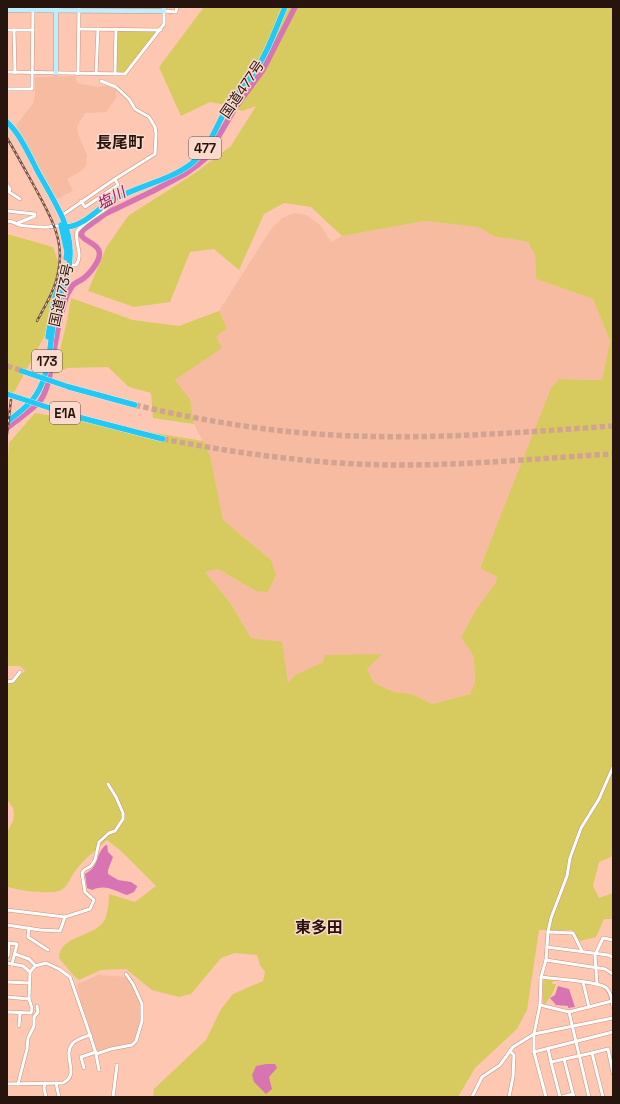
<svg xmlns="http://www.w3.org/2000/svg" width="620" height="1104" viewBox="0 0 620 1104" font-family="'Space Grotesk','Noto Sans JP',sans-serif">
<style>
.built{fill:#f7bba2}
.green{fill:#d7cb60}
.water{fill:#d974b3}
.lines{fill:none;stroke-linecap:round;stroke-linejoin:round}
.river{stroke:#d974b3;stroke-width:5.5}
.highway-tunnel{stroke:#d2a391;stroke-width:5.5;stroke-dasharray:5.5 3;stroke-linecap:butt}
.street-casing{stroke:#c5937e;stroke-width:4}
.secondary-casing{stroke:#c5937e;stroke-width:5.5}
.highway-casing{stroke:#fff;stroke-width:6}
.street{stroke:#fff;stroke-width:3}
.secondary{stroke:#bdeefc;stroke-width:4.5}
.highway{stroke:#23c8f5;stroke-width:5.5}
.rail-casing{stroke:#745448;stroke-width:2.5}
.rail{stroke:#fbdacd;stroke-width:1;stroke-dasharray:3;stroke-linecap:butt}
.highway-bridge-casing{stroke:#fff;stroke-width:6;stroke-linecap:butt}
.highway-bridge{stroke:#23c8f5;stroke-width:5.5}
.labels{text-anchor:middle;dominant-baseline:central;stroke-width:3;stroke-linejoin:round;paint-order:stroke}
.shield{fill:#fbdacd;stroke:#674f47;stroke-width:1}
.shield-label{font-size:13px;font-weight:bold;fill:#27140d}
.street-label{font-size:14px;fill:#27140d;stroke:#fbdacd}
.water-label{font-size:15px;font-style:italic;fill:#92176e;stroke:#fbdacd}
.quarter-label{font-size:16px;font-weight:bold;fill:#27140d;stroke:#fbdacd}
</style>
<rect width="100%" height="100%" fill="#fdc7b2"/>
<g class="built">
<path d="M75 76 77 83 98 87 110 85 116 88V98L106 112 85 113 77 126 78 134 87 155 86 166 78 173 67 179 73 191 57 199 16 125 33 104 35 94V77Z"/>
<path d="M294 213 306 215 320 225 331 242 342 236 425 221 478 227 495 237 513 239 528 242 535 255 536 279 593 299 610 341 602 380 559 379 480 567 497 577 495 584 477 608 461 637 474 657 475 683 470 694 432 704 412 694 394 692 374 683 367 669 381 654 323 662 295 675 288 684 251 638 231 604 205 572 218 569 256 591 271 560 223 520 210 455 194 424 190 399 175 380 221 348 215 337 227 328 219 311 271 229 282 218Z"/>
<path d="M98 975 127 977 140 999 142 1023 132 1043 97 1051 76 985Z"/>
</g>
<g class="green">
<path d="M204 7H613V856L599 862 593 886 599 898 613 893V919H604L596 937 580 941 572 930H539L527 1010 517 1029 475 1068 458 1097H153L154 1089 206 1040 221 1009 233 994 263 981 265 972 260 965 257 955 235 953 221 958 191 994 179 997 152 990 126 969 101 970 79 980 74 976 59 958C60 934 96 938 105 919 108 911 109 903 109 894L135 902 156 886 121 851 107 840C97 849 84 859 76 870 70 877 68 888 59 891 49 894 15 891 7 886V832L13 821 14 814 13 808 9 802H7V686L25 671 20 666H7V469L9 443 35 413 203 441 210 455 223 520 271 560 276 575 268 592 256 591 218 569 205 572 231 604 251 638 282 642 288 683 295 675 323 662 325 655 382 654 367 669 374 683 394 692 412 694 432 704 470 694 475 683 474 657 461 637 477 608 495 584 497 577 480 568 551 388 559 379 602 380 610 341 593 299 536 279 535 255 528 242 513 239 495 237 478 227 425 221 342 236 311 207 284 203 264 214 239 270 214 249 190 252 170 302 134 307 88 291 106 248 128 216 195 173 231 146 256 106 242 111 221 104 210 102 181 116 159 67Z"/>
<path d="M116 31 156 32V33L124 73H116Z"/>
<path d="M7 234 53 247 59 264 45 335 16 389 7 399Z"/>
<path d="M71 298 133 320 179 326 219 311 227 328 216 337 222 348 175 380 190 399 194 424 153 418 151 393 129 387 108 367 67 368 54 375 67 321Z"/>
<path d="M546 979 553 980 552 984H556C554 993 549 998 545 1005L543 1002V981Z"/>
</g>
<g class="water">
<path d="M106 845H107L108 852 113 857 108 870V874L118 880 131 882 137 886V887L134 892 127 895C112 890 107 884 92 890L87 888 85 874C101 865 95 853 106 845Z"/>
<path d="M558 986 569 989 575 1007 568 1008V1006L556 1005 550 998 555 995Z"/>
<path d="M266 1064H275L277 1068 269 1077 272 1089 266 1094 254 1082 252 1075 256 1066Z"/>
</g>
<g class="lines">
<path class="river" d="M7 428C18 419 30 412 40 401 47 392 50 376 52 364 55 344 60 311 68 293 70 291 71 287 73 285 75 283 78 282 81 280 88 276 102 260 99 251 97 243 85 242 81 235L83 230 105 214 153 191 185 174 199 164 206 158 235 108 263 70 295 7"/>
<g class="highway-tunnel">
<path d="M7 366 22 371"/>
<path d="M135 405C208 422 282 434 356 436 442 439 527 432 613 426"/>
<path d="M163 439C241 454 321 465 401 465 472 465 542 458 613 454"/>
</g>
<g class="street-casing">
<g id="street">
<path d="M79 29 161 30"/>
<path d="M7 30H33"/>
<path d="M14 30 15 73"/>
<path d="M7 72 125 74 164 24V11L176 12 177 7"/>
<path d="M78 74 79 7"/>
<path d="M96 74 98 29"/>
<path d="M115 74 116 29"/>
<path d="M101 81 116 87 129 99 135 109 149 117 155 127 156 134 155 154 115 179"/>
<path d="M7 89H32L33 7"/>
<path d="M7 185 10 189 9 192 20 199"/>
<path d="M7 211 35 214V216L18 223"/>
<path d="M61 216 115 179 118 185 85 207 81 201"/>
<path d="M7 221C12 221 15 223 19 225 23 226 38 227 42 227 49 228 55 225 62 226"/>
<path d="M70 265H76C84 254 74 243 77 231 88 218 105 212 117 200"/>
<path d="M7 682 13 681 20 672"/>
<path d="M7 910 65 917 90 909 94 900 85 892 82 873 84 870 91 866 95 860 99 842 109 833 115 831 123 819V813L116 797 108 784"/>
<path d="M7 925 40 930 60 931 65 917"/>
<path d="M29 928 28 937 48 950"/>
<path d="M548 932 573 933 582 951"/>
<path d="M7 943 17 944 12 964"/>
<path d="M547 947 608 955 613 957"/>
<path d="M15 954 29 959 35 965"/>
<path d="M8 956 9 943"/>
<path d="M546 960 605 969 613 974"/>
<path d="M7 963 23 966 30 972"/>
<path d="M541 977C553 979 596 981 605 987 611 991 612 1000 613 1007"/>
<path d="M7 982 29 983"/>
<path d="M583 982 589 1007"/>
<path d="M597 984 595 955 603 938 613 940"/>
<path d="M7 997 29 999 30 972 35 966 46 963 59 969 70 977 90 1035C85 1037 77 1039 73 1043 61 1056 81 1074 63 1083L7 1084"/>
<path d="M540 1005 569 1012 589 1097"/>
<path d="M7 1012 31 1013 32 1008 29 999"/>
<path d="M569 1012 612 1001"/>
<path d="M19 1026 20 1013"/>
<path d="M90 1035 96 1054 111 1049 132 1045 136 1041 142 1021V1004L133 984 126 974"/>
<path d="M548 1048 551 1062 592 1053"/>
<path d="M534 1052 613 1032"/>
<path d="M96 1054 99 1070"/>
<path d="M564 1059 573 1094"/>
<path d="M551 1062 560 1097"/>
<path d="M84 1068 81 1057 96 1052"/>
<path d="M45 1083 44 1088 46 1097"/>
<path d="M56 1083 59 1097"/>
<path d="M18 1084 27 1049 28 1038 34 1026V1017L38 1012 37 1006"/>
<path d="M113 1097 117 1065"/>
<path d="M472 1097 482 1077 500 1065 513 1047 534 1034 540 1005 541 977 546 960 548 932 551 918 567 876 570 858 581 828 599 799 613 767"/>
<path d="M509 1097 513 1077 514 1055 510 1051"/>
<path d="M546 1097 534 1052V1034L613 1018"/>
<path d="M562 1097 573 1094 574 1097"/>
<path d="M603 1097 592 1053 608 1049 613 1073"/>
</g>
</g>
<g class="secondary-casing">
<g id="secondary">
<path d="M7 10 164 11V7"/>
<path d="M56 73V7"/>
</g>
</g>
<g class="highway-casing">
<g id="highway">
<path d="M7 122C21 135 30 157 39 174 47 188 56 203 63 219 67 229 70 241 70 251 71 272 61 291 56 310 49 337 52 371 36 395 29 406 17 414 7 422"/>
<path d="M61 225 67 252 66 258"/>
<path d="M64 227C82 228 97 209 111 201 136 186 167 182 191 164 209 150 216 126 228 106 234 95 245 86 252 75 267 55 275 30 285 7"/>
<path d="M48 337 54 300 63 276"/>
<path d="M69 387 135 405"/>
<path d="M124 429 163 439"/>
</g>
</g>
<use href="#street" class="street"/>
<use href="#secondary" class="secondary"/>
<use href="#highway" class="highway"/>
<g class="rail-casing">
<g id="rail">
<path d="M7 138C16 153 24 168 33 184 48 212 66 239 58 273 55 290 45 306 37 321"/>
<path d="M7 434 11 400"/>
</g>
</g>
<use href="#rail" class="rail"/>
<g class="highway-bridge-casing">
<g id="highway-bridge">
<path d="M22 371 69 387"/>
<path d="M7 394 74 416 124 429"/>
</g>
</g>
<use href="#highway-bridge" class="highway-bridge"/>
</g>
<g class="labels">
<g class="shield">
<rect x="189" y="137" width="32" height="22" rx="3"/>
<rect x="32" y="350" width="30" height="22" rx="3"/>
<rect x="50" y="402" width="30" height="22" rx="3"/>
</g>
<g class="shield-label">
<text x="205" y="148">477</text>
<text x="47" y="361">173</text>
<text x="65" y="413">E1A</text>
</g>
<g class="street-label">
<text transform="translate(242 89) rotate(-56)">国道477号</text>
<text transform="translate(61 295) rotate(-77)">国道173号</text>
</g>
<g class="water-label">
<text transform="translate(111 198) rotate(-28)">塩川</text>
</g>
<g class="quarter-label">
<text x="120" y="142">長尾町</text>
<text x="319" y="927">東多田</text>
</g>
</g>
<rect width="620" height="1104" fill="none" stroke="#27140d" stroke-width="16"/>
</svg>
